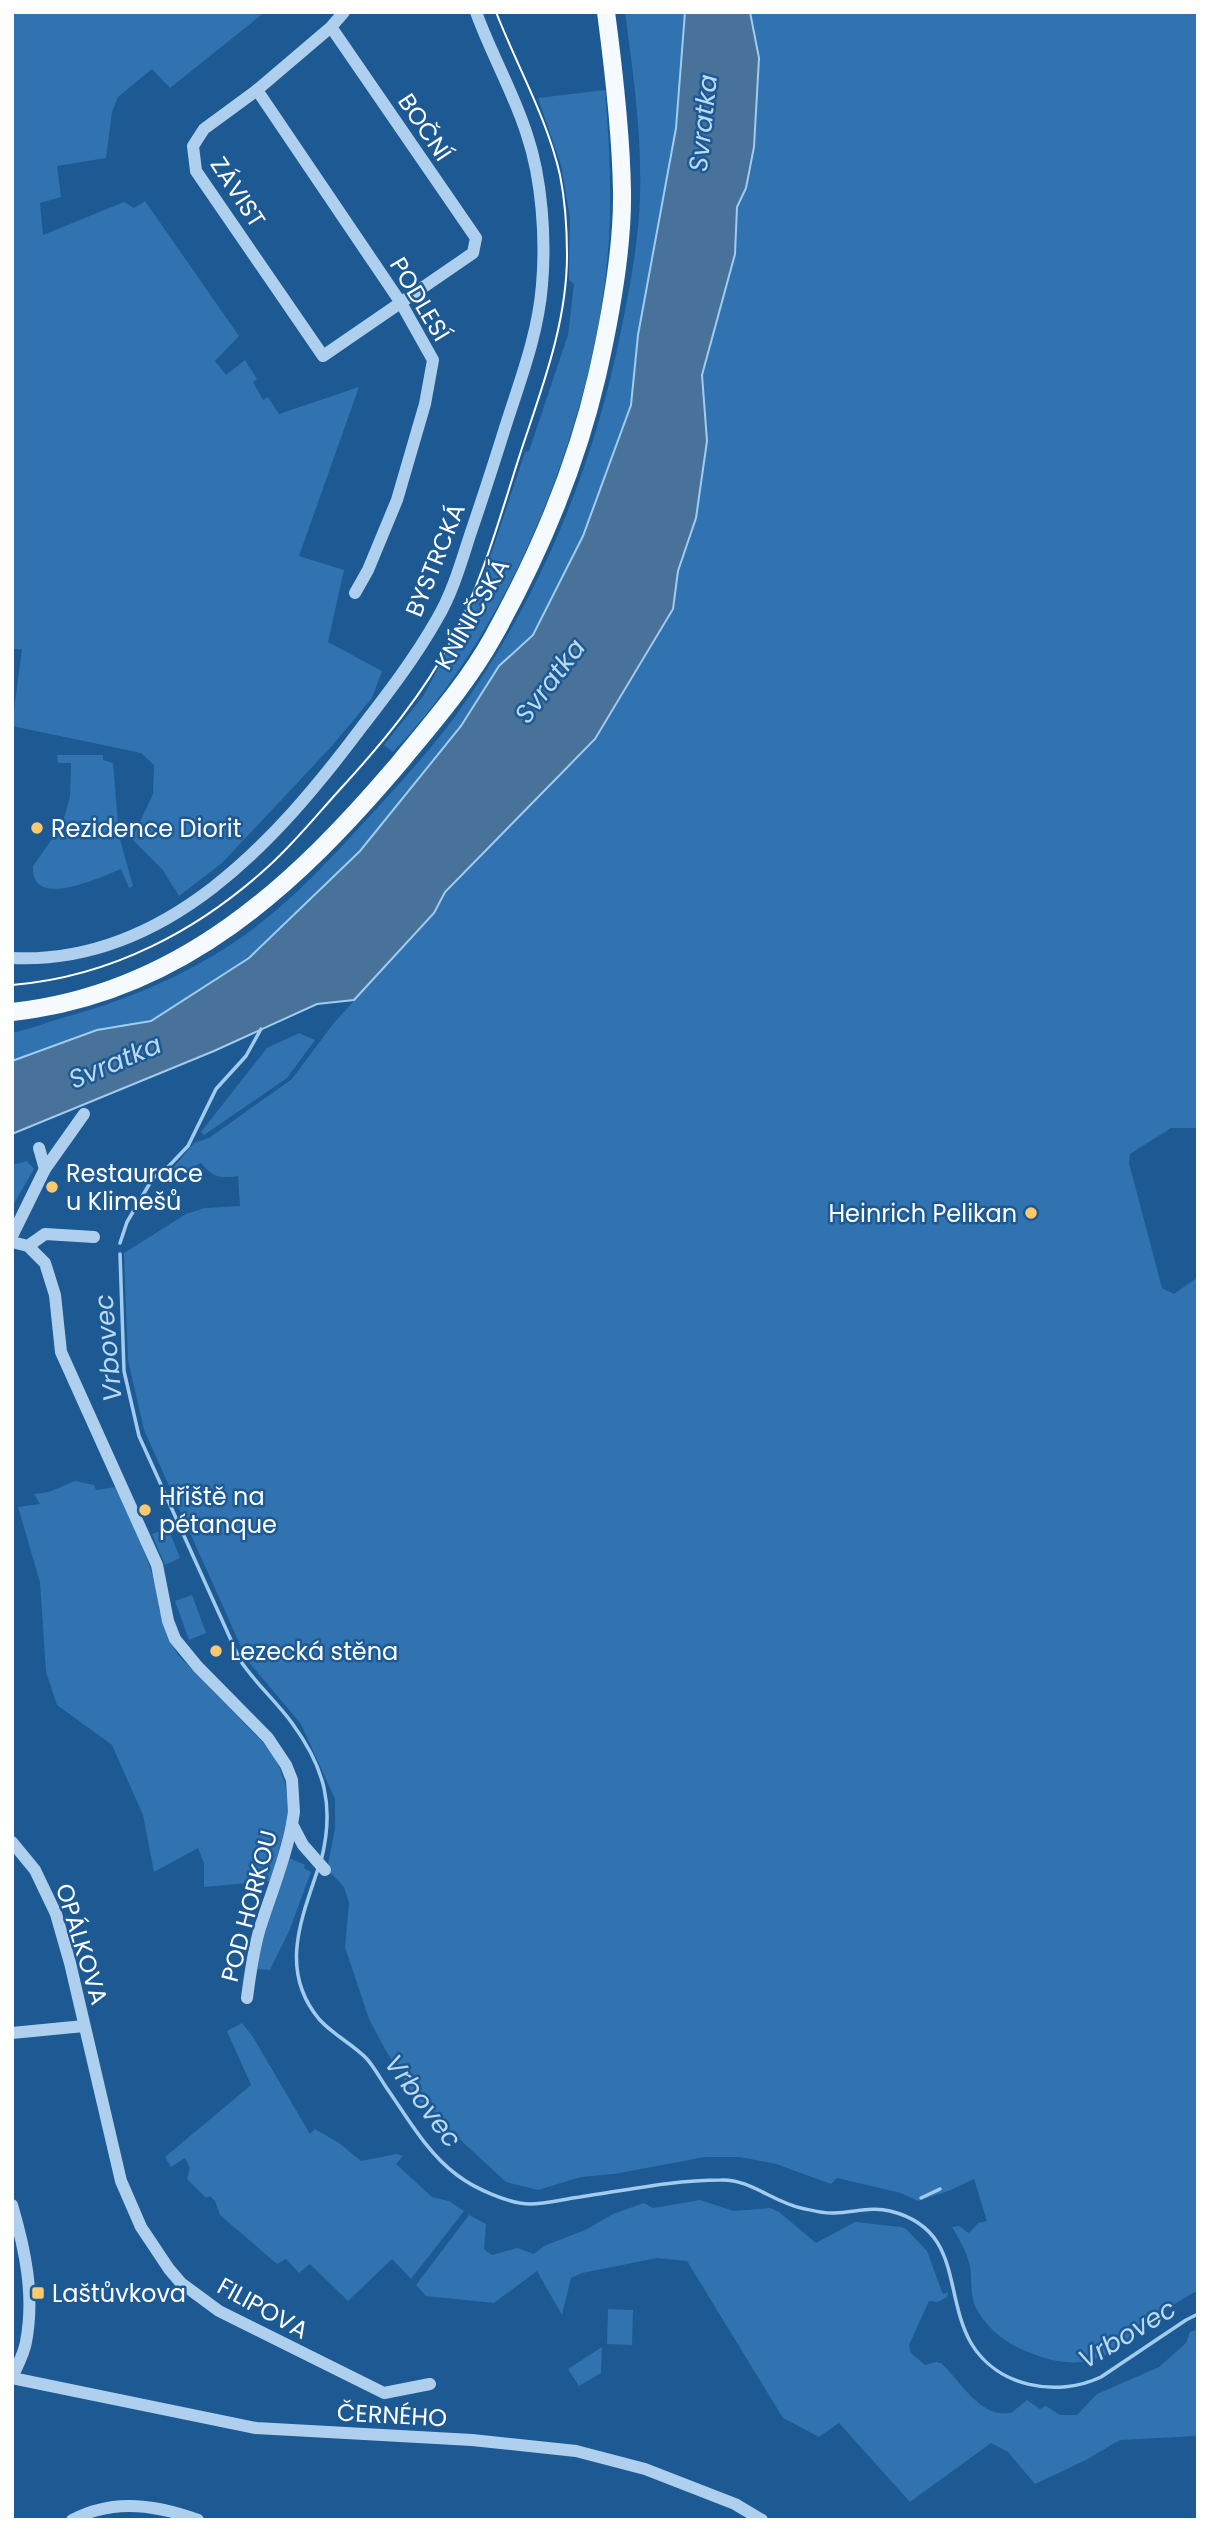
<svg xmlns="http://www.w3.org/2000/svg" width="1210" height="2532" viewBox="0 0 1210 2532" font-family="Poppins,sans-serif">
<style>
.green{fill:#3073b0}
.water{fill:#49729b;stroke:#a1ccf0;stroke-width:2}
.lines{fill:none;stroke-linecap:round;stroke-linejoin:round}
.stream{stroke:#a1ccf0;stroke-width:3.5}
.minor{stroke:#aed0ee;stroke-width:12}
.major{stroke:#f5faff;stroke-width:18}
.tram{stroke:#fff;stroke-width:2}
.poi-dot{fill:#fdc96d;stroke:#1d5992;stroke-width:2.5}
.labels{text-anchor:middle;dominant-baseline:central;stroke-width:5;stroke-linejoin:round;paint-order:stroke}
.street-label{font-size:24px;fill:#fff;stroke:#1d5992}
.poi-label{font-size:24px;fill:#fff;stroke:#1d5992;text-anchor:start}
.water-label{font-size:26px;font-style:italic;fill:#bad9f5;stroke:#1d5992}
</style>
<rect width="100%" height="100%" fill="#1d5992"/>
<g class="green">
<path d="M12 12H265L170 88 152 69 118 97 112 112 106 158 57 166 61 197 40 203 43 235 124 202 134 208 145 201 239 336 215 361 226 375 245 360 257 379 253 382 263 400 268 397 279 414 359 387 299 556 344 570 328 642 382 671 372 698 331 747 222 863 179 896 162 869 132 839 153 794 154 765 141 753 12 726 22 649H12Z"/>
<path d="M625 12H685L676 128 638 335 631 405 583 536 533 635 499 666 461 726 360 851 249 958 151 1021 97 1030 12 1061V1033C31 1029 50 1021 69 1016 137 997 205 967 262 922 301 891 335 854 369 817 398 785 428 753 454 718 538 602 593 471 621 331 630 286 639 240 640 195 642 134 633 73 625 12Z"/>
<path d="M750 12H1198V1128H1171L1130 1154 1129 1163 1162 1288 1174 1294 1198 1277V2291C1130 2322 1114 2388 1028 2352 1007 2344 987 2329 976 2308 970 2297 972 2279 970 2266 967 2252 959 2239 952 2227L959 2226 969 2233 978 2223 987 2221 974 2179 951 2190 918 2201 901 2193 837 2178 831 2184 776 2164 740 2157H705L614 2174 581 2177 538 2190 506 2182 416 2099 386 2051 369 2019 345 1947 349 1903 344 1887 327 1869 335 1829V1799L301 1724 247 1660 144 1430 128 1360 124 1253 186 1214 205 1208 240 1206 238 1176C221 1179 212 1177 201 1163L161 1182 194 1143 209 1138 292 1079 333 1024 434 913 445 892 595 739 673 609 678 571 696 518 707 441 702 375 735 254 737 207 746 188 754 147 759 58Z"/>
<path d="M605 90C609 140 612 189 609 238 599 410 513 628 393 752L384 745 424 695 479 591 525 452 529 451 568 335 574 284 569 280 570 218 561 165 538 98Z"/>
<path d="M57 755H103V760L113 763 119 836 133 886 129 888 121 869C101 877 30 911 33 866L62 825 70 797 71 763H58Z"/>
<path d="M299 1033 315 1040 287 1078 204 1135 201 1132 267 1048Z"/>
<path d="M27 1161 34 1169 12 1207V1165Z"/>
<path d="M75 1481 94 1485 96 1490 115 1487C134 1525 150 1562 161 1603L158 1606 170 1641 178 1655 275 1755 285 1783 289 1812 271 1881 204 1887V1863L198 1848 154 1872 143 1815 112 1745 57 1705 46 1672 40 1582 18 1507 40 1504 34 1494 49 1492Z"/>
<path d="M168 1528 180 1558 165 1565 152 1534Z"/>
<path d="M192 1595 206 1633 189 1640 175 1601Z"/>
<path d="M289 1858 305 1865 304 1868 311 1872 290 1929 270 1970 255 1969 259 1949Z"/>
<path d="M242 2023 253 2037 310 2134 315 2129 339 2143 361 2161 397 2154 403 2156 396 2164 432 2197 449 2201 464 2211 411 2279 392 2259 348 2301 310 2264 299 2273 286 2259 277 2264 220 2215 215 2201 210 2196 206 2198 187 2179 190 2168 185 2158 171 2167 165 2157 251 2085 227 2031Z"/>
<path d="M700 2200 734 2211 770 2208 779 2212 816 2243 855 2222 901 2227 906 2229 927 2251 942 2292 943 2294 948 2292 947 2297 938 2302 929 2301 909 2345 911 2353 925 2365 936 2362 941 2363C961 2381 979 2418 1011 2413L1027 2400 1040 2409 1046 2406 1060 2415H1077L1097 2394 1159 2367 1186 2343 1190 2332 1198 2329V2436L1120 2440 1086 2460 1035 2484 1008 2452 991 2443 910 2502 839 2423 819 2437 783 2418 687 2261 657 2258 582 2273 571 2278 562 2315 537 2271 494 2303 426 2296 416 2285 469 2215 486 2224 484 2249 492 2255 517 2248 534 2254 544 2246 585 2230 613 2214 644 2203 653 2208Z"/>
<path d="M608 2309 633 2310 632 2345 607 2344Z"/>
<path d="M602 2347 601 2373 579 2386 568 2369Z"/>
</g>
<path class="water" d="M685 12H750L759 58 754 147 746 188 737 207 735 254 702 375 707 441 696 518 678 571 673 609 595 739 445 892 434 913 354 1000 317 1004 214 1051 12 1134V1061L97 1030 151 1021 249 958 360 851 461 726 499 666 533 635 583 536 631 405 638 335 676 128Z"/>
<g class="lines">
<g class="stream">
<path d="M120 1243 127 1222 153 1178 167 1168 188 1146 216 1089 246 1056 261 1029"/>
<path d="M120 1254 124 1371 139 1436 240 1660C255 1683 276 1701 292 1723 325 1768 335 1807 321 1861"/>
<path d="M318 1869C301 1920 279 1971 319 2019 333 2035 353 2044 367 2059 374 2067 380 2078 386 2087 407 2117 427 2153 457 2175 474 2188 509 2204 530 2204 546 2204 564 2199 580 2197 627 2190 674 2180 721 2180 750 2179 773 2202 801 2208 811 2210 824 2214 834 2213 853 2213 871 2206 890 2211 963 2229 943 2294 971 2343 997 2387 1057 2398 1101 2377L1186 2320 1198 2314"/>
<path d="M921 2198 940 2189"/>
</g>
<g class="minor">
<path d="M331 27 476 238 473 253 323 356 196 171 193 146 204 129 257 90 331 27 344 12"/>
<path d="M257 90 401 303 433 360 425 404 397 500 368 570 355 593"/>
<path d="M12 958C166 965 277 840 361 728 388 693 415 658 437 619 452 594 461 563 470 535 482 500 493 466 504 431 519 383 538 336 542 285 546 239 542 179 527 135 514 93 491 54 476 12"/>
<path d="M39 1148 45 1169"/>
<path d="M12 1236 45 1169 84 1114"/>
<path d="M12 1242 28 1246 45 1263 55 1295 61 1352 157 1565 168 1621 175 1639 198 1667 268 1738 286 1765 292 1780 294 1812 292 1824 303 1845 325 1870"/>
<path d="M28 1246 45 1234 94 1237"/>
<path d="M12 1842 35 1870 56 1914 70 1963 121 2181 141 2227 169 2269 181 2283 219 2311 384 2393 430 2384"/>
<path d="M247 1998C250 1975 253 1951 260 1928 271 1893 285 1861 292 1824"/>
<path d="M12 2033 84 2026"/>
<path d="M12 2205C25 2249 35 2295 26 2342 24 2354 17 2366 12 2378L256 2428 472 2440 576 2451 645 2469 735 2504 762 2520"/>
<path d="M72 2520C80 2516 89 2512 98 2510 130 2501 168 2509 198 2520"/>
</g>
<path class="major" d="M12 1012C180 994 297 884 401 761 433 722 468 682 493 637 538 556 576 467 597 376 610 319 623 249 622 191 621 131 614 72 606 12"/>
<path class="tram" d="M12 985C111 977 200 930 272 863 298 839 320 811 344 785 384 741 423 694 451 641 483 581 501 513 522 448 543 385 567 322 567 255 567 229 565 200 560 175 547 118 517 66 496 12"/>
</g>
<g class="poi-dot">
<circle cx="37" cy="828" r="7"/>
<circle cx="52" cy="1187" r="7"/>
<circle cx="1031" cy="1213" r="7"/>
<circle cx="145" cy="1510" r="7"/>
<circle cx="216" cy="1651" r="7"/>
<rect x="31" y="2286" width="14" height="14" rx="3.5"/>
</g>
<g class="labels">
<g class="street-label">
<text transform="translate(425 127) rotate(56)">BOČNÍ</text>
<text transform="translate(238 192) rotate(57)">ZÁVIST</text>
<text transform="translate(420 299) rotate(59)">PODLESÍ</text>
<text transform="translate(435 560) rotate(-68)">BYSTRCKÁ</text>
<text transform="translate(472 614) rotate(-60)">KNÍNIČSKÁ</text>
<text transform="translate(249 1906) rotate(-75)">POD HORKOU</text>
<text transform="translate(82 1944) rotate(73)">OPÁLKOVA</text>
<text transform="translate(263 2308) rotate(29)">FILIPOVA</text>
<text transform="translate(392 2415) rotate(3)">ČERNÉHO</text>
</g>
<g class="poi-label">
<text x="51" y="828">Rezidence Diorit</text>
<text x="66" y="1173">Restaurace<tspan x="66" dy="28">u Klimešů</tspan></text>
<text x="1017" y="1213" text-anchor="end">Heinrich Pelikan</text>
<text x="159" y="1496">Hřiště na<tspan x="159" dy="28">pétanque</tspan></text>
<text x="230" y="1651">Lezecká stěna</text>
<text x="52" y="2293">Laštůvkova</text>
</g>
<g class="water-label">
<text transform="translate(703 123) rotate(-84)">Svratka</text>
<text transform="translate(550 681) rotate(-53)">Svratka</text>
<text transform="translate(115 1062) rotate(-23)">Svratka</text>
<text transform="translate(108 1348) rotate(-95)">Vrbovec</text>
<text transform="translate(423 2101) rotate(53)">Vrbovec</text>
<text transform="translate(1127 2334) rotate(-31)">Vrbovec</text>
</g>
</g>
<rect width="1210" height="2532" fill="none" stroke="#ffffff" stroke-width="28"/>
</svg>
